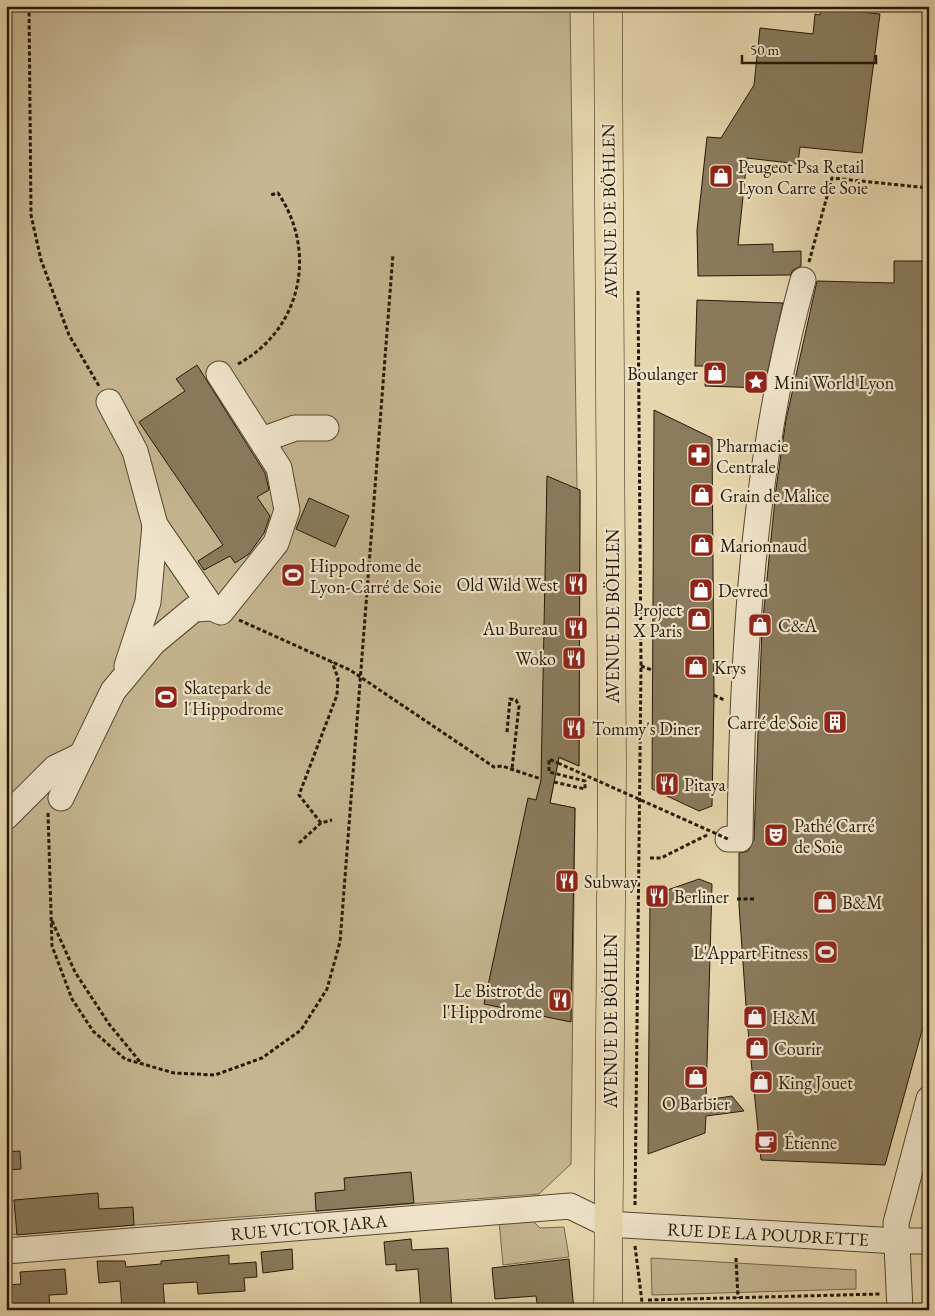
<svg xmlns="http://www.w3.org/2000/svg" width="935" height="1316" viewBox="0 0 935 1316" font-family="'EB Garamond',serif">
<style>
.green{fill:#c6b691;stroke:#76674c}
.building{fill:#8a7b5d;stroke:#261807}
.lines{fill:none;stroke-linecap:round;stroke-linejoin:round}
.minor-casing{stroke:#564830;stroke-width:27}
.major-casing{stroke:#261807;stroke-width:29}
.path{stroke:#261807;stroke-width:3;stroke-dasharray:4 2.5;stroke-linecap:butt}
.minor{stroke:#efe4ca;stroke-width:25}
.major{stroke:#e7d6ad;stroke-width:28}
.path-bridge{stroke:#261807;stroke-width:3;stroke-dasharray:4 2.5;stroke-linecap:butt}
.labels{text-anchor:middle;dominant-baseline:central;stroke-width:4.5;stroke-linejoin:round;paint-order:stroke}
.poi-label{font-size:18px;fill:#261807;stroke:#efe4ca;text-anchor:start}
.street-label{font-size:18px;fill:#261807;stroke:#efe4ca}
</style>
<rect width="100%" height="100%" fill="#e7d6ad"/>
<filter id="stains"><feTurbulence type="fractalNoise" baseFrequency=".004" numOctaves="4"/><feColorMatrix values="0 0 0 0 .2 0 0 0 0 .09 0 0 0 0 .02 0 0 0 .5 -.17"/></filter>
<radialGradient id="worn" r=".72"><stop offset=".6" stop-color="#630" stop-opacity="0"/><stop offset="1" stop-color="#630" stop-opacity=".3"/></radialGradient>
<g class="green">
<path d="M6 6H570L577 489 580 490 579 766 559 758 550 803 575 808 571 1164 539 1194 6 1235Z"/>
<path d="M499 1220 533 1221 540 1228 564 1227 569 1257 503 1265Z"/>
<path d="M651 1258 856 1270V1289L652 1295Z"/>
</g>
<g class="building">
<path d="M821 8 880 14 862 153 800 147 798 164 747 158 738 245 773 244V252L801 251V266L793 270 790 275 698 276 697 230 707 137 721 138 754 85 760 28 813 34 815 14 820 15Z"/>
<path d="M894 261H929V1005L885 1165 761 1160 747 1020 739 905V853L748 851 754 839 762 629 776 489 786 420 817 281 894 283Z"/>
<path d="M697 300 783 303 764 388 705 386 706 366H695Z"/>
<path d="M197 365 265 473 269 490 257 497 270 516 264 533 249 554 235 563 230 556 204 570 198 561 223 545 139 422 185 391 176 379Z"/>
<path d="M654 410 712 438 714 695 712 806 699 811 652 789Z"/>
<path d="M547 476 580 490 579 766 559 757 550 803 575 808 571 1022 484 1004 528 798 536 800 541 780Z"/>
<path d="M309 498 349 516 335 547 296 529Z"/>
<path d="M699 879 712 884 706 1100 732 1096 744 1111 706 1116 705 1133 648 1154 650 896Z"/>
<path d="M20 1151 21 1169 6 1170V1152Z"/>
<path d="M411 1172 414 1203 316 1211 315 1193 345 1190 344 1178Z"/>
<path d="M98 1193 99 1209 133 1207 134 1225 17 1235 14 1200Z"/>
<path d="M411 1239 412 1250 448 1248 452 1310H421L418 1269 396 1271V1264L386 1265 384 1242Z"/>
<path d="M292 1249 293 1269 263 1273 261 1252Z"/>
<path d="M229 1255V1264L256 1262 257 1277 244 1278 245 1291 198 1294 197 1282 163 1284 165 1310H122L120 1281 99 1283 97 1261H125L126 1267 161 1264V1261Z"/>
<path d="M569 1259 574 1310H538L536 1296 495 1299 492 1268Z"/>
<path d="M65 1269 67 1294 49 1295 50 1308 6 1310V1285L21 1284 20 1272Z"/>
</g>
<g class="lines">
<g class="minor-casing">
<g id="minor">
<path d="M109 402 135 451 155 525 212 608"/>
<path d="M262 440 295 428H326"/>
<path d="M127 666 148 602 155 525"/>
<path d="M61 798 113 691 153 643 194 609 212 608 221 612 276 543 287 510 279 468 219 374"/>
<path d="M6 817 55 768 82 755"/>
<path d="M728 839H740C742 653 753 461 803 280"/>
<path d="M6 1251 570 1206 607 1224 897 1241H929"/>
<path d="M900 1310 896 1223 929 1099"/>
</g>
</g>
<g class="major-casing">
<path id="major" d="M608 6 612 767 608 1310"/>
</g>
<g class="path">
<path d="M29 6 31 215 41 260 69 335 99 386"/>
<path d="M809 262 832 178 929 188"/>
<path d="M238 364C301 330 318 252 278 193L270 195"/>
<path d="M239 620 350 670 494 767 502 766 541 779"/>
<path d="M641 666 652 670"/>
<path d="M714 695 724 700"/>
<path d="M507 732 510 699 516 700 519 706 512 769"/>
<path d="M554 782 585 789V781L549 772V759L558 763"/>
<path d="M48 813 52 946 72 999 93 1031 125 1059 174 1073 215 1075 262 1058 301 1030 327 989 340 942 393 254"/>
<path d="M321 823 299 795 337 695 338 678 332 662"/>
<path d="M299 843 321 823 332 820"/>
<path d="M650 858H661L709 834"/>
<path d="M737 899H754"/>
<path d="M52 921 75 972 109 1024 141 1063"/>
<path d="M635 1205 641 666 638 290"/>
<path d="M635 1246 643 1310"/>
<path d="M736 1258 738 1298"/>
<path d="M648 1300 880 1294"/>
</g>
<use href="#minor" class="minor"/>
<use href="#major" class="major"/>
<path class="path-bridge" d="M558 763 728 839"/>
</g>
<defs>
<g id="shop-square" transform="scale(1.25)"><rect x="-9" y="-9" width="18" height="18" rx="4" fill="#8f2418" stroke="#efe4ca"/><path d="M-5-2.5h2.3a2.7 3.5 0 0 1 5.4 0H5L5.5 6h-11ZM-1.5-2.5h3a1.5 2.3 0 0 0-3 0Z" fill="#fff"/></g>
<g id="sight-square" transform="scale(1.25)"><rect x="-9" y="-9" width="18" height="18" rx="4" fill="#8f2418" stroke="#efe4ca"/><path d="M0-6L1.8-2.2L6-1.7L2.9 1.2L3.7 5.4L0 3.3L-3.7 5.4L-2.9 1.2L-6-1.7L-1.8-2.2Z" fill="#fff"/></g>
<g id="pharmacy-square" transform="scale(1.25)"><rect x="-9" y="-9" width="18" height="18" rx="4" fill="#8f2418" stroke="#efe4ca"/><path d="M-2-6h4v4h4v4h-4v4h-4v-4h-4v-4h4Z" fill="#fff"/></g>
<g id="stadium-square" transform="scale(1.25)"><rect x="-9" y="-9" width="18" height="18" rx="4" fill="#8f2418" stroke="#efe4ca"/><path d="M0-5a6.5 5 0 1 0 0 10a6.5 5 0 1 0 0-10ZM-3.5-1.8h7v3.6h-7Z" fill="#fff"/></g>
<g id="restaurant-square" transform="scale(1.25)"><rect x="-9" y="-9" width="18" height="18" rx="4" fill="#8f2418" stroke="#efe4ca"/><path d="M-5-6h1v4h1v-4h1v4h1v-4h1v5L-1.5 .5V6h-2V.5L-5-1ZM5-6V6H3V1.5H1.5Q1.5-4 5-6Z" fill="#fff"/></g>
<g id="building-square" transform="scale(1.25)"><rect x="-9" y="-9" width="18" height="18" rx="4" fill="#8f2418" stroke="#efe4ca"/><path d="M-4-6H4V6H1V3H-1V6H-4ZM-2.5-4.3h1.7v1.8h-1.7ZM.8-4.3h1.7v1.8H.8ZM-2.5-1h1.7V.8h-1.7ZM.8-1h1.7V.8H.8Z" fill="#fff"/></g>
<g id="theatre-square" transform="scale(1.25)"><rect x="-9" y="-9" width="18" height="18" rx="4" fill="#8f2418" stroke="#efe4ca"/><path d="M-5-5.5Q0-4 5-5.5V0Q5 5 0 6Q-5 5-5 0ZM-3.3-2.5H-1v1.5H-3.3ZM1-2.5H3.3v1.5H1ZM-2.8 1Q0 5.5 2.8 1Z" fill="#fff"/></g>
<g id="cafe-square" transform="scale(1.25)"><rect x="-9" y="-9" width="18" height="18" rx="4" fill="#8f2418" stroke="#efe4ca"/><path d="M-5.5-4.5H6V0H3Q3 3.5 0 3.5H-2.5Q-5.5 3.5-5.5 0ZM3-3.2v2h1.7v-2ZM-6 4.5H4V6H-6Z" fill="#fff"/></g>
</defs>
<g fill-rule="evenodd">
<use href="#shop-square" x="721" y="176"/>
<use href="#shop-square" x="715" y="373"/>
<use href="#sight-square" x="756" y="382"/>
<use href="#pharmacy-square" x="699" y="455"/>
<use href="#shop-square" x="702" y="495"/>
<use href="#shop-square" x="702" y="545"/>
<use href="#stadium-square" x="293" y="575"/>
<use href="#restaurant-square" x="576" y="584"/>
<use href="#shop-square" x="701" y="590"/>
<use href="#shop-square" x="699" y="619"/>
<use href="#shop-square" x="760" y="625"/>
<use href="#restaurant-square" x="576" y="628"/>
<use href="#restaurant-square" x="574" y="658"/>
<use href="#shop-square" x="696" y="667"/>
<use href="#stadium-square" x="166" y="697"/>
<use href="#building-square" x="835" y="722"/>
<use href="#restaurant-square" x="574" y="728"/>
<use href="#restaurant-square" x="667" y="784"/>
<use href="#theatre-square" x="776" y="835"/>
<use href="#restaurant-square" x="567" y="881"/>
<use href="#restaurant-square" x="657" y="896"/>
<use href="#shop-square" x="825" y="902"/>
<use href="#stadium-square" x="826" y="952"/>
<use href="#restaurant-square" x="560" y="1000"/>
<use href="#shop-square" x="755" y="1017"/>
<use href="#shop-square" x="757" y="1048"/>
<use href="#shop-square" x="696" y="1077"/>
<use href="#shop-square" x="761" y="1082"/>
<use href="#cafe-square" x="766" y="1142"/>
</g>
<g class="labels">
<g class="poi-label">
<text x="738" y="166">Peugeot Psa Retail<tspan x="738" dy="21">Lyon Carre de Soie</tspan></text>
<text x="698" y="373" text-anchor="end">Boulanger</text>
<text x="774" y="382">Mini World Lyon</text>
<text x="716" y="445">Pharmacie<tspan x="716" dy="21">Centrale</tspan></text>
<text x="720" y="495">Grain de Malice</text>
<text x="720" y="545">Marionnaud</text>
<text x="310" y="565">Hippodrome de<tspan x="310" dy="21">Lyon-Carré de Soie</tspan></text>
<text x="558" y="584" text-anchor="end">Old Wild West</text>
<text x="718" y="590">Devred</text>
<text x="682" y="609" text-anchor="end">Project<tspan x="682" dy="21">X Paris</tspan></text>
<text x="778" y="625">C&amp;A</text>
<text x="558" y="628" text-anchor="end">Au Bureau</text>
<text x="556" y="658" text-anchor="end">Woko</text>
<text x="714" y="667">Krys</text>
<text x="184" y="687">Skatepark de<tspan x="184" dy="21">l'Hippodrome</tspan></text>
<text x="818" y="722" text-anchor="end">Carré de Soie</text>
<text x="592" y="728">Tommy's Diner</text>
<text x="684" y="784">Pitaya</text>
<text x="794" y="825">Pathé Carré<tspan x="794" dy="21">de Soie</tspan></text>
<text x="584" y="881">Subway</text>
<text x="674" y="896">Berliner</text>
<text x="842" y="902">B&amp;M</text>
<text x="808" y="952" text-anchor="end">L'Appart Fitness</text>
<text x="542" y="990" text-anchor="end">Le Bistrot de<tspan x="542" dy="21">l'Hippodrome</tspan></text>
<text x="772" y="1017">H&amp;M</text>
<text x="774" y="1048">Courir</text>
<text x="778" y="1082">King Jouet</text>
<text x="696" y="1103" text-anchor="middle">O Barbier</text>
<text x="784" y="1142">Étienne</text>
</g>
<g class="street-label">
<text transform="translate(609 211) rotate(-91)">AVENUE DE BÖHLEN</text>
<text transform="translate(612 616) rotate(-90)">AVENUE DE BÖHLEN</text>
<text transform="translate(610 1021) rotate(-90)">AVENUE DE BÖHLEN</text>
<text transform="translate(309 1227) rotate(-5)">RUE VICTOR JARA</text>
<text transform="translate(768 1234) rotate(3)">RUE DE LA POUDRETTE</text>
</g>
</g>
<rect width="935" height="1316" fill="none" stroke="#e7d6ad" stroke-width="25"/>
<rect x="8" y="8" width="920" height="1301" fill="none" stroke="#261807" stroke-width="2.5"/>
<rect x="12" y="12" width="910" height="1291" fill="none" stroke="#261807"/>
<path d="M742 55v8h134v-8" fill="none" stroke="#261807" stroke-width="2.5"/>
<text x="750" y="55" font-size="15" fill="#261807" stroke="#efe4ca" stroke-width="4" paint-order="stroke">50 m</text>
<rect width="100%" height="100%" filter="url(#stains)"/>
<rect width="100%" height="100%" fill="url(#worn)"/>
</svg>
